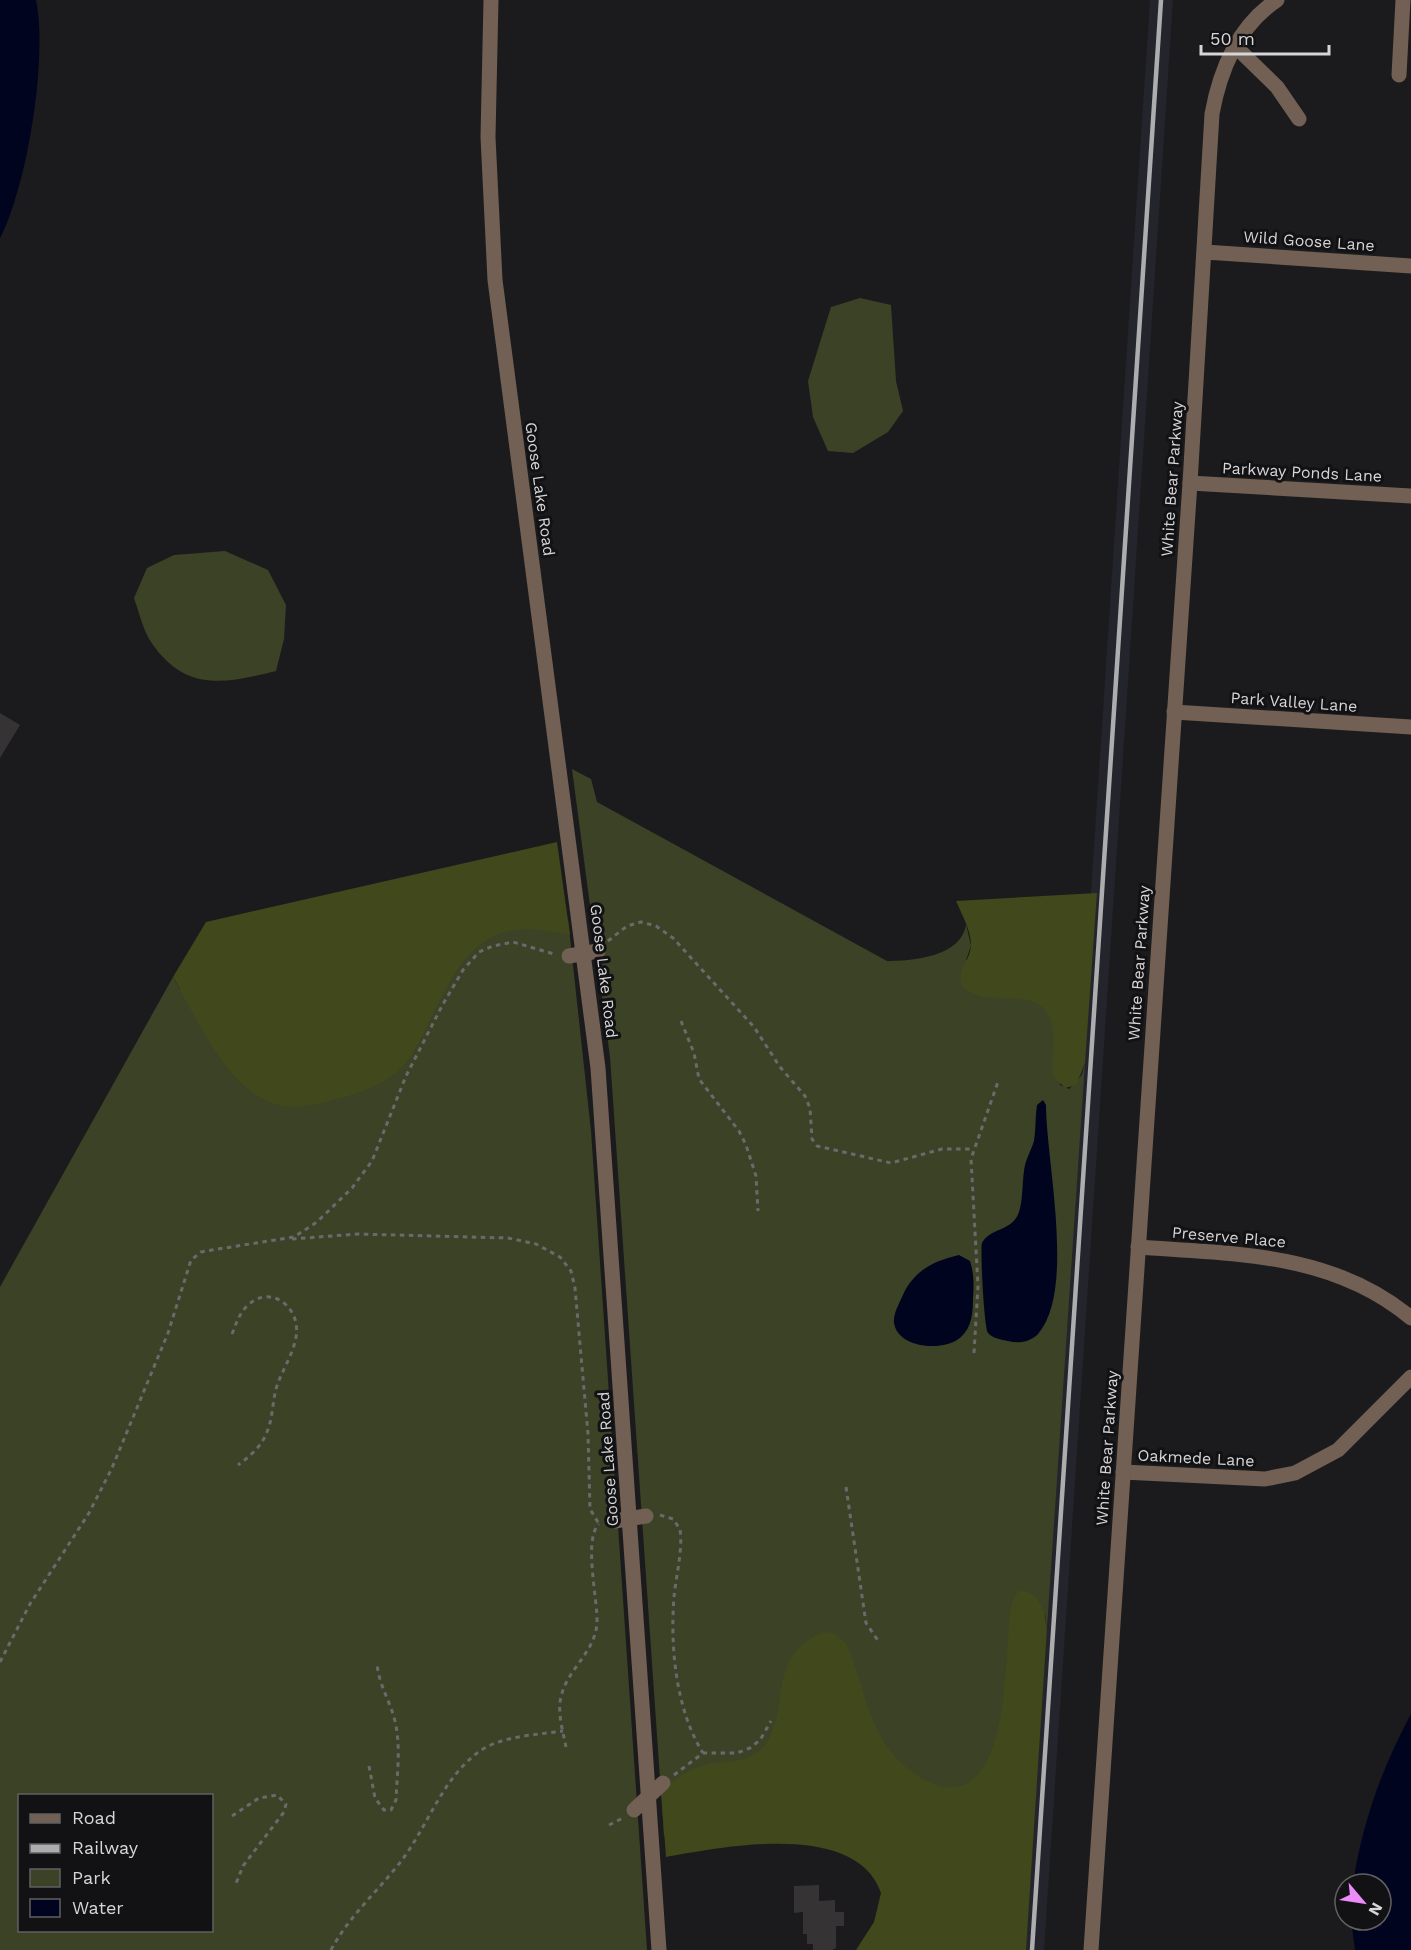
<svg xmlns="http://www.w3.org/2000/svg" width="1411" height="1950" viewBox="0 0 1411 1950" font-family="'Work Sans',sans-serif">
<style>
.built{fill:#23242c}
.green{fill:#3c4226;fill-rule:evenodd}
.forest{fill:#41481c}
.water{fill:#00041f}
.building{fill:#353333}
.lines{fill:none;stroke-linecap:round;stroke-linejoin:round}
.path{stroke:#6a6a6c;stroke-width:3;stroke-dasharray:4.5 4.5;stroke-linecap:butt}
.minor{stroke:#716053;stroke-width:15}
.rail{stroke:#adadaf;stroke-width:4.5}
.labels{text-anchor:middle;dominant-baseline:central;stroke-width:6;stroke-linejoin:round;paint-order:stroke}
.street-label{font-size:16px;fill:#d6d6d8;stroke:#121214}
</style>
<rect width="100%" height="100%" fill="#1b1b1d"/>
<path class="built" d="M1150 0H1173L1129 667 1044 1950H1021Z"/>
<g class="green">
<path d="M860 298 891 305 896 381 903 411 888 432 853 453 828 451 813 417 808 381 831 307Z"/>
<path d="M225 551 268 570 286 605 284 639 276 671C223 684 185 692 151 642 143 630 139 612 134 598L147 568 174 555Z"/>
<path d="M572 769 591 779 597 802 887 961C912 961 962 957 966 924L971 946 966 960 1066 959 1060 1085 1069 1089 1082 1075 1085 1063 1047 1628 1045 1614 1001 1902 892 1840 664 1836 610 1057Z"/>
<path d="M498 880 568 919 591 1131 647 1950H0V1287L173 977 180 990ZM20 1796H212V1930H20Z"/>
</g>
<g class="forest">
<path d="M557 842 570 935C544 930 515 924 490 938 450 960 436 1017 412 1054 395 1080 373 1088 345 1097 325 1102 303 1109 282 1106 230 1096 197 1019 173 977L206 922Z"/>
<path d="M1097 893 1085 1063 1076 1085 1065 1088 1054 1077C1050 1059 1057 1038 1051 1021 1040 983 985 1010 963 987 955 970 969 963 971 947 972 932 962 915 956 901Z"/>
<path d="M1019 1591C1040 1590 1044 1611 1047 1628L1026 1950H856L874 1922 881 1893C856 1820 723 1847 666 1857L661 1790C674 1780 689 1769 705 1765 729 1759 751 1766 767 1742 788 1708 771 1663 810 1639 818 1633 827 1630 836 1634L846 1644C862 1677 866 1719 889 1749 901 1765 924 1784 944 1787 1011 1797 1005 1654 1010 1613L1014 1597Z"/>
</g>
<g class="water">
<path d="M0 0H36C48 58 27 186 0 238Z"/>
<path d="M1043 1100 1046 1105C1046 1161 1076 1290 1038 1334 1030 1342 1019 1344 1008 1341 1002 1340 992 1338 988 1333 984 1328 980 1247 982 1243 991 1227 1012 1232 1019 1212 1023 1199 1022 1185 1024 1171 1025 1160 1031 1151 1034 1141 1036 1129 1035 1117 1037 1105Z"/>
<path d="M959 1255 970 1261C974 1273 974 1286 973 1298 973 1312 972 1327 961 1337 945 1352 898 1349 894 1323 893 1314 899 1304 902 1297 913 1271 933 1261 959 1255Z"/>
<path d="M1411 1714V1950H1355L1351 1920H1381V1884H1353C1362 1824 1382 1767 1411 1714Z"/>
</g>
<g class="building">
<path d="M0 713 20 725 0 758Z"/>
<path d="M819 1885V1901L835 1900V1912H844V1926H836V1948L832 1950H813V1944H807V1934H803V1912L794 1913V1886Z"/>
</g>
<g class="lines">
<g class="path">
<path d="M608 941 627 926 641 922 656 926 673 938 754 1027 780 1067 805 1096 810 1108 812 1139 817 1146 891 1163 942 1149H973"/>
<path d="M681 1021 694 1053 699 1079 739 1131 746 1145 756 1176 758 1211"/>
<path d="M292 1239 358 1234 508 1238 536 1244 560 1257 571 1271 575 1288 588 1434 590 1509 599 1524"/>
<path d="M232 1334C236 1324 239 1314 247 1306 266 1287 291 1300 296 1323 300 1346 282 1368 276 1389 272 1404 273 1420 266 1434 261 1447 249 1457 238 1465"/>
<path d="M974 1353 978 1286 971 1159 999 1079"/>
<path d="M846 1487 866 1623 879 1642"/>
<path d="M660 1515 673 1519 680 1529C683 1551 676 1575 674 1597 670 1648 676 1710 703 1753"/>
<path d="M0 1662 30 1604 89 1513 112 1468 168 1333 191 1260 201 1252 212 1250 294 1237 317 1222 352 1188 372 1161 406 1076 443 1004 463 970 479 952 493 946 513 942 554 954"/>
<path d="M566 1747C563 1731 557 1713 561 1697 567 1669 595 1653 597 1623 598 1600 583 1539 599 1524"/>
<path d="M369 1766 375 1798 384 1810H391L396 1800C397 1774 401 1747 395 1721 390 1701 379 1685 377 1664"/>
<path d="M674 1775 703 1753H737L750 1748 760 1740 771 1721"/>
<path d="M232 1816 259 1798 277 1795 286 1804 284 1812 243 1866 235 1886"/>
<path d="M609 1825 623 1818"/>
<path d="M331 1950C349 1916 379 1890 402 1860 429 1824 444 1774 483 1749 507 1735 537 1735 563 1731"/>
</g>
<g class="minor">
<path d="M491 0 488 137 495 280 598 1068 659 1950"/>
<path d="M1235 46 1277 87 1299 119"/>
<path d="M1399 75 1403 0"/>
<path d="M1205 252 1411 266"/>
<path d="M1190 483 1411 496"/>
<path d="M1174 712 1411 727"/>
<path d="M569 956 598 951"/>
<path d="M1138 1247C1234 1254 1332 1252 1411 1318"/>
<path d="M1123 1472 1265 1479 1295 1473 1338 1450 1411 1377"/>
<path d="M615 1521 646 1516"/>
<path d="M634 1810 663 1783"/>
<path d="M1091 1950 1190 483 1212 114C1220 70 1238 26 1277 0"/>
</g>
<path class="rail" d="M1032 1950 1161 0"/>
</g>
<g class="labels">
<g class="street-label">
<text transform="translate(1309 241) rotate(4)">Wild Goose Lane</text>
<text transform="translate(1302 472) rotate(3)">Parkway Ponds Lane</text>
<text transform="translate(1172 479) rotate(-86)">White Bear Parkway</text>
<text transform="translate(540 489) rotate(82)">Goose Lake Road</text>
<text transform="translate(1294 702) rotate(4)">Park Valley Lane</text>
<text transform="translate(1139 963) rotate(-86)">White Bear Parkway</text>
<text transform="translate(604 971) rotate(83)">Goose Lake Road</text>
<text transform="translate(1229 1237) rotate(5)">Preserve Place</text>
<text transform="translate(1107 1448) rotate(-86)">White Bear Parkway</text>
<text transform="translate(1196 1458) rotate(3)">Oakmede Lane</text>
<text transform="translate(608 1459) rotate(-94)">Goose Lake Road</text>
</g>
</g>
<rect x="18" y="1794" width="195" height="138" fill="#121214" stroke="#606062" stroke-width="1.5"/>
<rect x="30" y="1814" width="30" height="9" fill="#716053" stroke="#606062" stroke-width="1.5"/>
<text x="72" y="1824" font-size="18" fill="#d6d6d8">Road</text>
<rect x="30" y="1844" width="30" height="9" fill="#adadaf" stroke="#606062" stroke-width="1.5"/>
<text x="72" y="1854" font-size="18" fill="#d6d6d8">Railway</text>
<rect x="30" y="1869" width="30" height="18" fill="#3c4226" stroke="#606062" stroke-width="1.5"/>
<text x="72" y="1884" font-size="18" fill="#d6d6d8">Park</text>
<rect x="30" y="1899" width="30" height="18" fill="#00041f" stroke="#606062" stroke-width="1.5"/>
<text x="72" y="1914" font-size="18" fill="#d6d6d8">Water</text>
<g transform="translate(1363 1902) rotate(119)"><circle r="28" fill="#121214" stroke="#606062" stroke-width="1.5"/>
<path d="M0-4.5L10 22L0 15L-10 22Z" fill="#ed8cf9"/>
<text y="-9" font-size="16" font-weight="bold" text-anchor="middle" fill="#d6d6d8">N</text>
</g>
<path d="M1201 45v9h128v-9" fill="none" stroke="#d6d6d8" stroke-width="3"/>
<text x="1210" y="45" font-size="18" fill="#d6d6d8" stroke="#121214" stroke-width="4.5" paint-order="stroke">50 m</text>
</svg>
